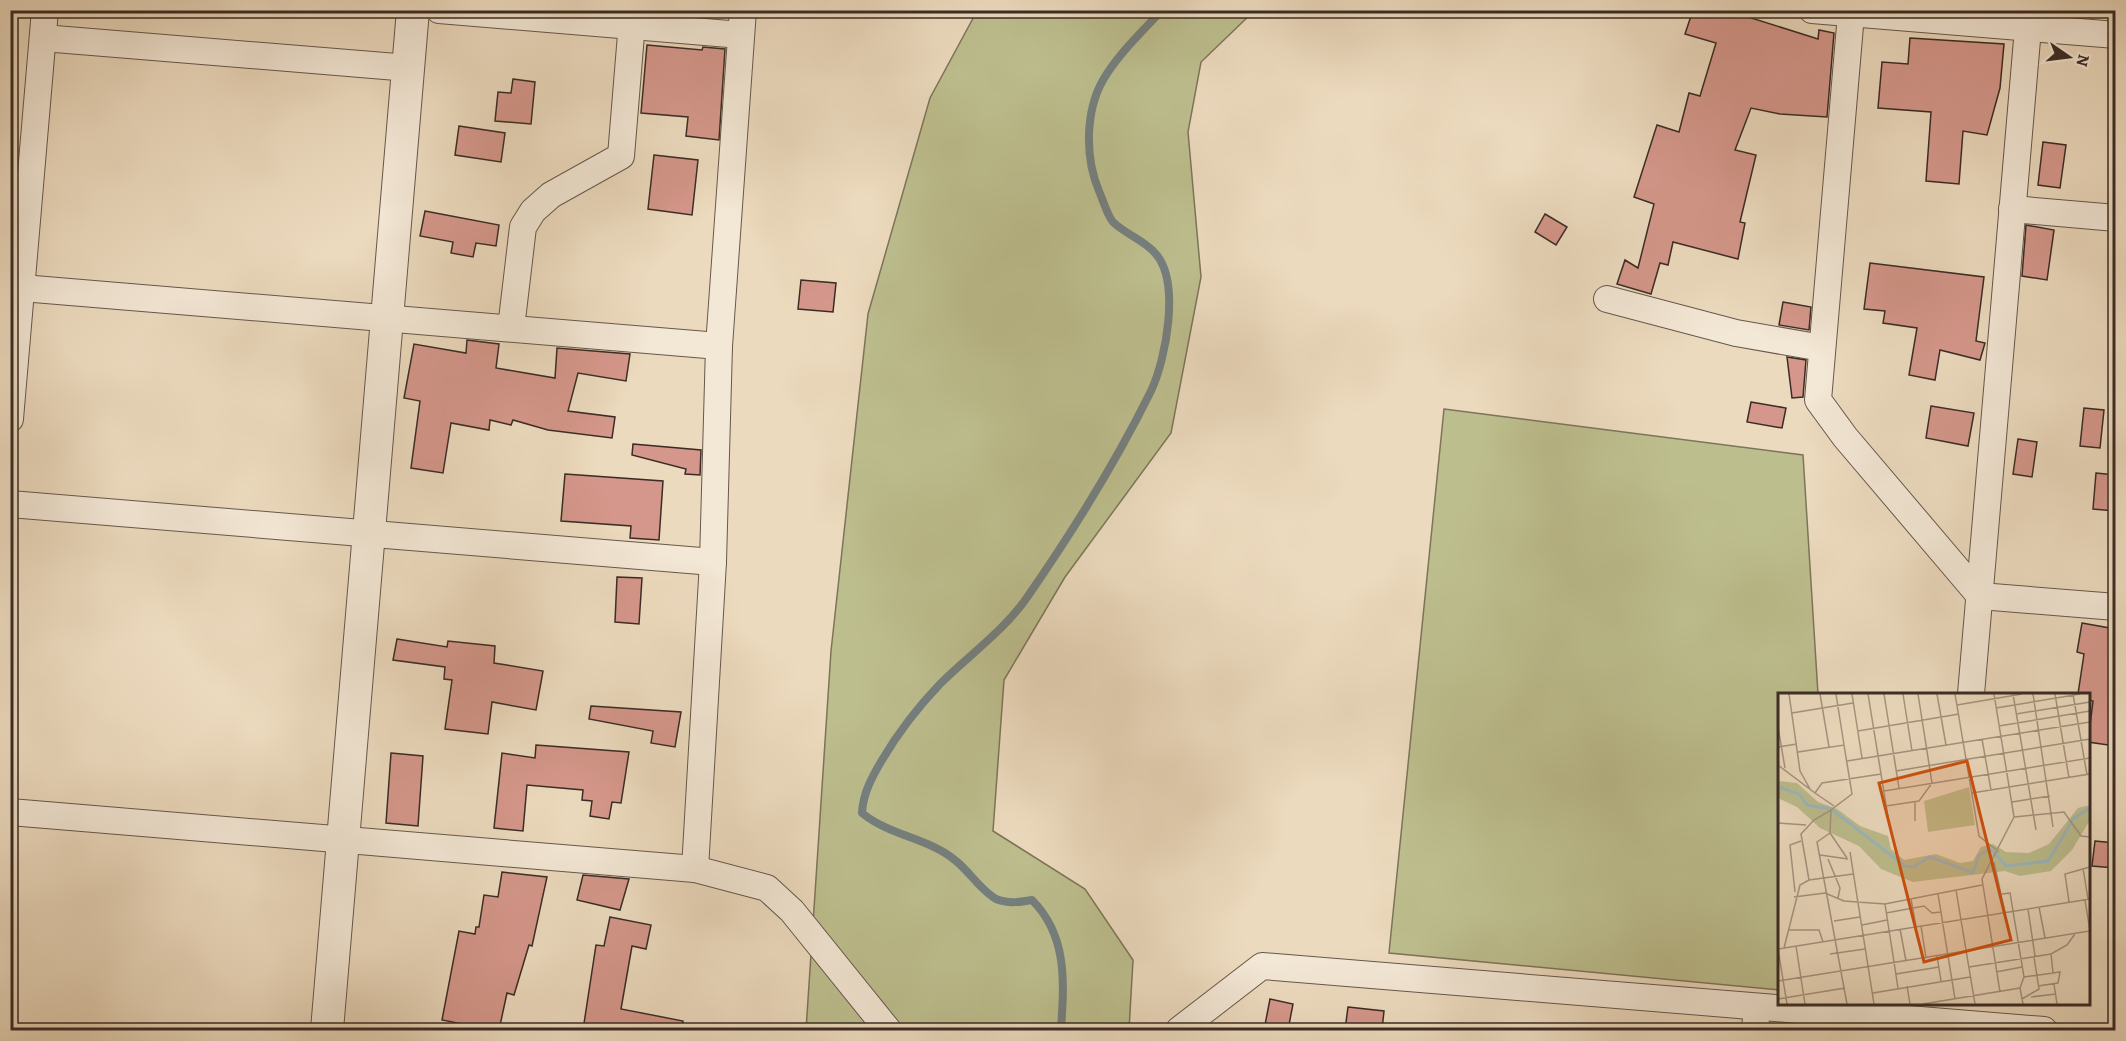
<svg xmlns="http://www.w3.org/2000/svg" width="2126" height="1041" viewBox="0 0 2126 1041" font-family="Alegreya,serif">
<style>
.green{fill:#bdbe8e;stroke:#7c755a;stroke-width:1.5}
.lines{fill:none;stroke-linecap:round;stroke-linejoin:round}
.stream{stroke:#758080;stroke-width:8}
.building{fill:#d5978b;stroke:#3a2c25;stroke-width:1.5}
.minor-casing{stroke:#66584b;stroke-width:28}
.tertiary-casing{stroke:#66584b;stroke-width:34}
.minor{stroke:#f3e7d5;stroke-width:26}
.tertiary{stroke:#f3e7d5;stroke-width:32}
.inset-river{fill:none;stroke:#9db8bc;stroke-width:3}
.inset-road{fill:none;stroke:#a59481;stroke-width:1.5}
.view{fill:#ce5210;fill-opacity:0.15;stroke:#ce5210;stroke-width:3}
.inset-edge{fill:none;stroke:#3a2c25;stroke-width:3}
</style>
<rect width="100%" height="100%" fill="#ecdabe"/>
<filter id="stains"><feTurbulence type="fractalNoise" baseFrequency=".00333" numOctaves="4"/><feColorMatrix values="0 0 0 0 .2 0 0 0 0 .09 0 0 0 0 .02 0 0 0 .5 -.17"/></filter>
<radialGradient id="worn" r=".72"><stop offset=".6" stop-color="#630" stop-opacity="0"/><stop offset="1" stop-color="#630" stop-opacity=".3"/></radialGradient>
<g class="green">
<path d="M977 11H1254L1201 62 1188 132 1201 277 1171 433 1065 577 1004 680 993 831 1085 889 1133 960 1129 1030H806L831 651 868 314 930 98Z"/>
<path d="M1444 409 1803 455 1818 694H1780L1779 990 1389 953Z"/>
</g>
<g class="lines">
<path class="stream" d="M1061 1030C1064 983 1068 936 1032 900 1021 902 1008 904 996 899 980 890 970 872 956 861 929 838 890 836 862 813 863 793 872 777 882 760 898 733 918 707 940 684 969 655 1005 630 1028 596 1073 531 1116 462 1151 391 1166 359 1181 281 1155 253 1144 240 1125 234 1113 222 1107 215 1103 200 1099 191 1085 158 1085 112 1103 80 1118 54 1142 32 1162 10"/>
</g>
<g class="building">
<path d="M1693 10H1726L1818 39 1819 30 1834 33 1827 117 1780 114 1751 108 1735 150 1756 155 1740 222 1745 223 1738 259 1673 242 1668 265 1660 263 1651 294 1617 284 1625 260 1638 268 1654 204 1634 197 1657 125 1679 132 1689 93 1700 96 1716 43 1685 34Z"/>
<path d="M1910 38 2004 44 2000 88 1987 135 1963 131 1959 184 1926 181 1931 112 1878 108 1882 62 1908 64Z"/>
<path d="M647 45 702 50 703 47 725 49 719 140 686 136 688 117 641 113Z"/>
<path d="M513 79 535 82 531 124 495 121 498 92 511 93Z"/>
<path d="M459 126 505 133 501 162 455 155Z"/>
<path d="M2043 142 2066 145 2060 188 2038 185Z"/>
<path d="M654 155 698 160 692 215 648 209Z"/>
<path d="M425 211 499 225 496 246 476 243 473 257 451 253 453 242 420 236Z"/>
<path d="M1545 214 1567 227 1556 245 1535 232Z"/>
<path d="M2026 225 2054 230 2047 280 2022 276Z"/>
<path d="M1870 263 1984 277 1976 341 1985 343 1980 360 1940 350 1935 380 1909 375 1917 328 1883 323 1885 311 1864 309Z"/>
<path d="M801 280 836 283 833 312 798 309Z"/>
<path d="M1783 302 1811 307 1809 330 1779 325Z"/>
<path d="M467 340 499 344 496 368 555 378 557 348 630 354 626 381 578 373 568 411 615 417 612 438 548 430 513 420 511 425 490 420 489 430 451 423 443 473 411 468 420 401 404 398 414 344 466 353Z"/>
<path d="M1787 357 1806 360 1803 397 1792 398Z"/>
<path d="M1751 402 1786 408 1782 428 1747 422Z"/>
<path d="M1931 406 1974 413 1968 446 1926 438Z"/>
<path d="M2084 408 2104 410 2100 448 2080 446Z"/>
<path d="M2018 439 2037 442 2032 477 2013 474Z"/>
<path d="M633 444 701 450 700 475 685 474 686 469 632 455Z"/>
<path d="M2096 473 2115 475V511L2093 509Z"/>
<path d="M565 474 663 481 659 540 630 538 631 526 561 521Z"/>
<path d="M617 577 642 578 639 624 615 622Z"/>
<path d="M2082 623 2115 629V746L2088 742 2093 701 2088 700V694H2078L2084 654 2077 652Z"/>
<path d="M397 639 447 647 448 641 495 646 494 663 543 671 536 710 492 702 488 734 445 729 452 680 444 679 445 667 393 660Z"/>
<path d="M591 706 681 712 675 747 651 743 653 731 589 719Z"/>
<path d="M536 745 629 752 621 803 612 802 609 819 590 816 592 801 582 800 583 790 527 785 523 831 494 828 502 753 535 758Z"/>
<path d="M391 753 423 756 418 826 386 823Z"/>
<path d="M2095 841 2115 843V868L2092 866Z"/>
<path d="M502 872 547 877 532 946 529 945 514 995 507 993 499 1030H467L468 1025 442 1020 459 931 475 934 476 927H479L484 895 498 897Z"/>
<path d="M583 875 629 879 620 910 577 900Z"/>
<path d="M610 917 651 925 646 949 632 946 621 1009 683 1021V1030H583L596 945 604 946Z"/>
<path d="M1270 999 1293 1004 1288 1030H1264Z"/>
<path d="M1348 1007 1384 1011 1382 1030H1345Z"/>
</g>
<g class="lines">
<g class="minor-casing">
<g id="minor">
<path d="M439 10 741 35"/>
<path d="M1812 10 2116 35"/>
<path d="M1851 14 1818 400 1845 437 1980 596 2116 607"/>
<path d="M43 38 409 68"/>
<path d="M2012 209 2116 218"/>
<path d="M10 287 719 346"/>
<path d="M1607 299 1736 333 1822 348"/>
<path d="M511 328 523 227 533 211 551 195 621 156 633 10"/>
<path d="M10 419 45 10"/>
<path d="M10 504 713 562"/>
<path d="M1971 694 2028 28"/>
<path d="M10 812 695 869 767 888 792 911 888 1030"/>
<path d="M695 869 713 562 719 346 743 10"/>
<path d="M1179 1030 1262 966 2044 1030"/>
<path d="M1755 1030 1757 1007"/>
</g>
</g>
<g class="tertiary-casing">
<path id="tertiary" d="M327 1030 413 10"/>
</g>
<use href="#minor" class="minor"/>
<use href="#tertiary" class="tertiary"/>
</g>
<g transform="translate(1778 693)">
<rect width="312" height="312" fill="#ecdabe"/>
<path d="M0 88 19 90 40 109 59 116 82 133 110 143 113 156 126 167 158 161 182 170 195 168 203 154 215 151 228 159 251 160 271 151 300 115 312 112V127L294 157 273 178 242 183 227 178 135 189 103 176 81 153 42 135 19 114 0 105ZM191 94 197 132 150 139 146 108Z" fill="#bdbe8e"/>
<path class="inset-river" d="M0 94 21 101 29 112 53 116 127 173 135 174 152 164 195 180 201 162 213 156 228 173 270 168 296 125 312 115"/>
<path class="inset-road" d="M11 1 22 78 32 96M42 1 51 54M58 1 66 52M74 1 84 65M90 1 110 124M106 1 121 95M125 1 134 58M159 1 168 52M177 1 201 143 221 159M216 1 236 124 204 186 222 299M235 1 258 137M255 1 275 134M277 1 291 85M295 1 309 82M179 12 244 1M218 15 302 1M14 20 75 10M238 21 312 9M221 33 312 18M0 34 7 75M80 38 181 21M204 46 213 97M0 54 19 51M20 59 66 52 74 101 53 117 52 140 69 165M69 68 312 29M0 72 37 100 44 90 103 81M118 78 312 46M106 98 312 65M37 100 56 113M194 100 312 81M137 108V128M234 109 272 103M108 113 141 108 154 90 140 1M236 124 286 119 303 143 312 144M0 130 28 132M52 140 39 149 69 311M72 159 96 311M42 162 70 166M50 166 62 195 60 205M216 169 227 220M305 175 310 206M31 187 23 141 36 127 53 117M178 197 197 311M17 199 12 152 23 148M160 201 177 306M224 201 232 200 246 284 242 295 245 311M16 204 47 200 66 208 107 211 204 192M133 206 138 234M291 209 287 181 312 174M107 211 120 295M261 214 267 245M250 216 257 263M108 220 146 213 154 220 163 219M56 228 82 224M84 232 109 227M143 233 148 265M122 236 128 268M10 237H41L45 249M18 253 27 311M6 255 22 192 31 187 75 181M0 256 312 206M0 256 9 311M52 261 87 256M273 261 275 280M159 263 163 288M191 274 273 261 289 252 297 241M218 279 244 274M118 281 161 274M246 284 282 279 280 290 260 293M0 288 312 238 307 207M276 291 279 311M129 293 132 311M95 300 192 284M253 304 278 301M0 306 67 295M244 306 261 296 256 264M145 311 242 295"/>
<path class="view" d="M189 68 233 247 146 269 101 90Z"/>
<rect width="312" height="312" class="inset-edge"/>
</g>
<rect width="2126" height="1041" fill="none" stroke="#ecdabe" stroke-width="36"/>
<rect x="12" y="12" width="2102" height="1017" fill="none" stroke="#3a2c25" stroke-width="3"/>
<rect x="18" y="18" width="2090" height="1005" fill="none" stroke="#3a2c25" stroke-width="1.5"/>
<g transform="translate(2069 57) rotate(104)" stroke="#f3e7d5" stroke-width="4.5" paint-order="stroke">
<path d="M0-4.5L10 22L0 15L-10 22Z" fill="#3a2c25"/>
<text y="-9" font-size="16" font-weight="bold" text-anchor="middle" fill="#3a2c25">N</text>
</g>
<rect width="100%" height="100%" filter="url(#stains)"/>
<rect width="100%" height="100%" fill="url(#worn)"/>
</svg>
